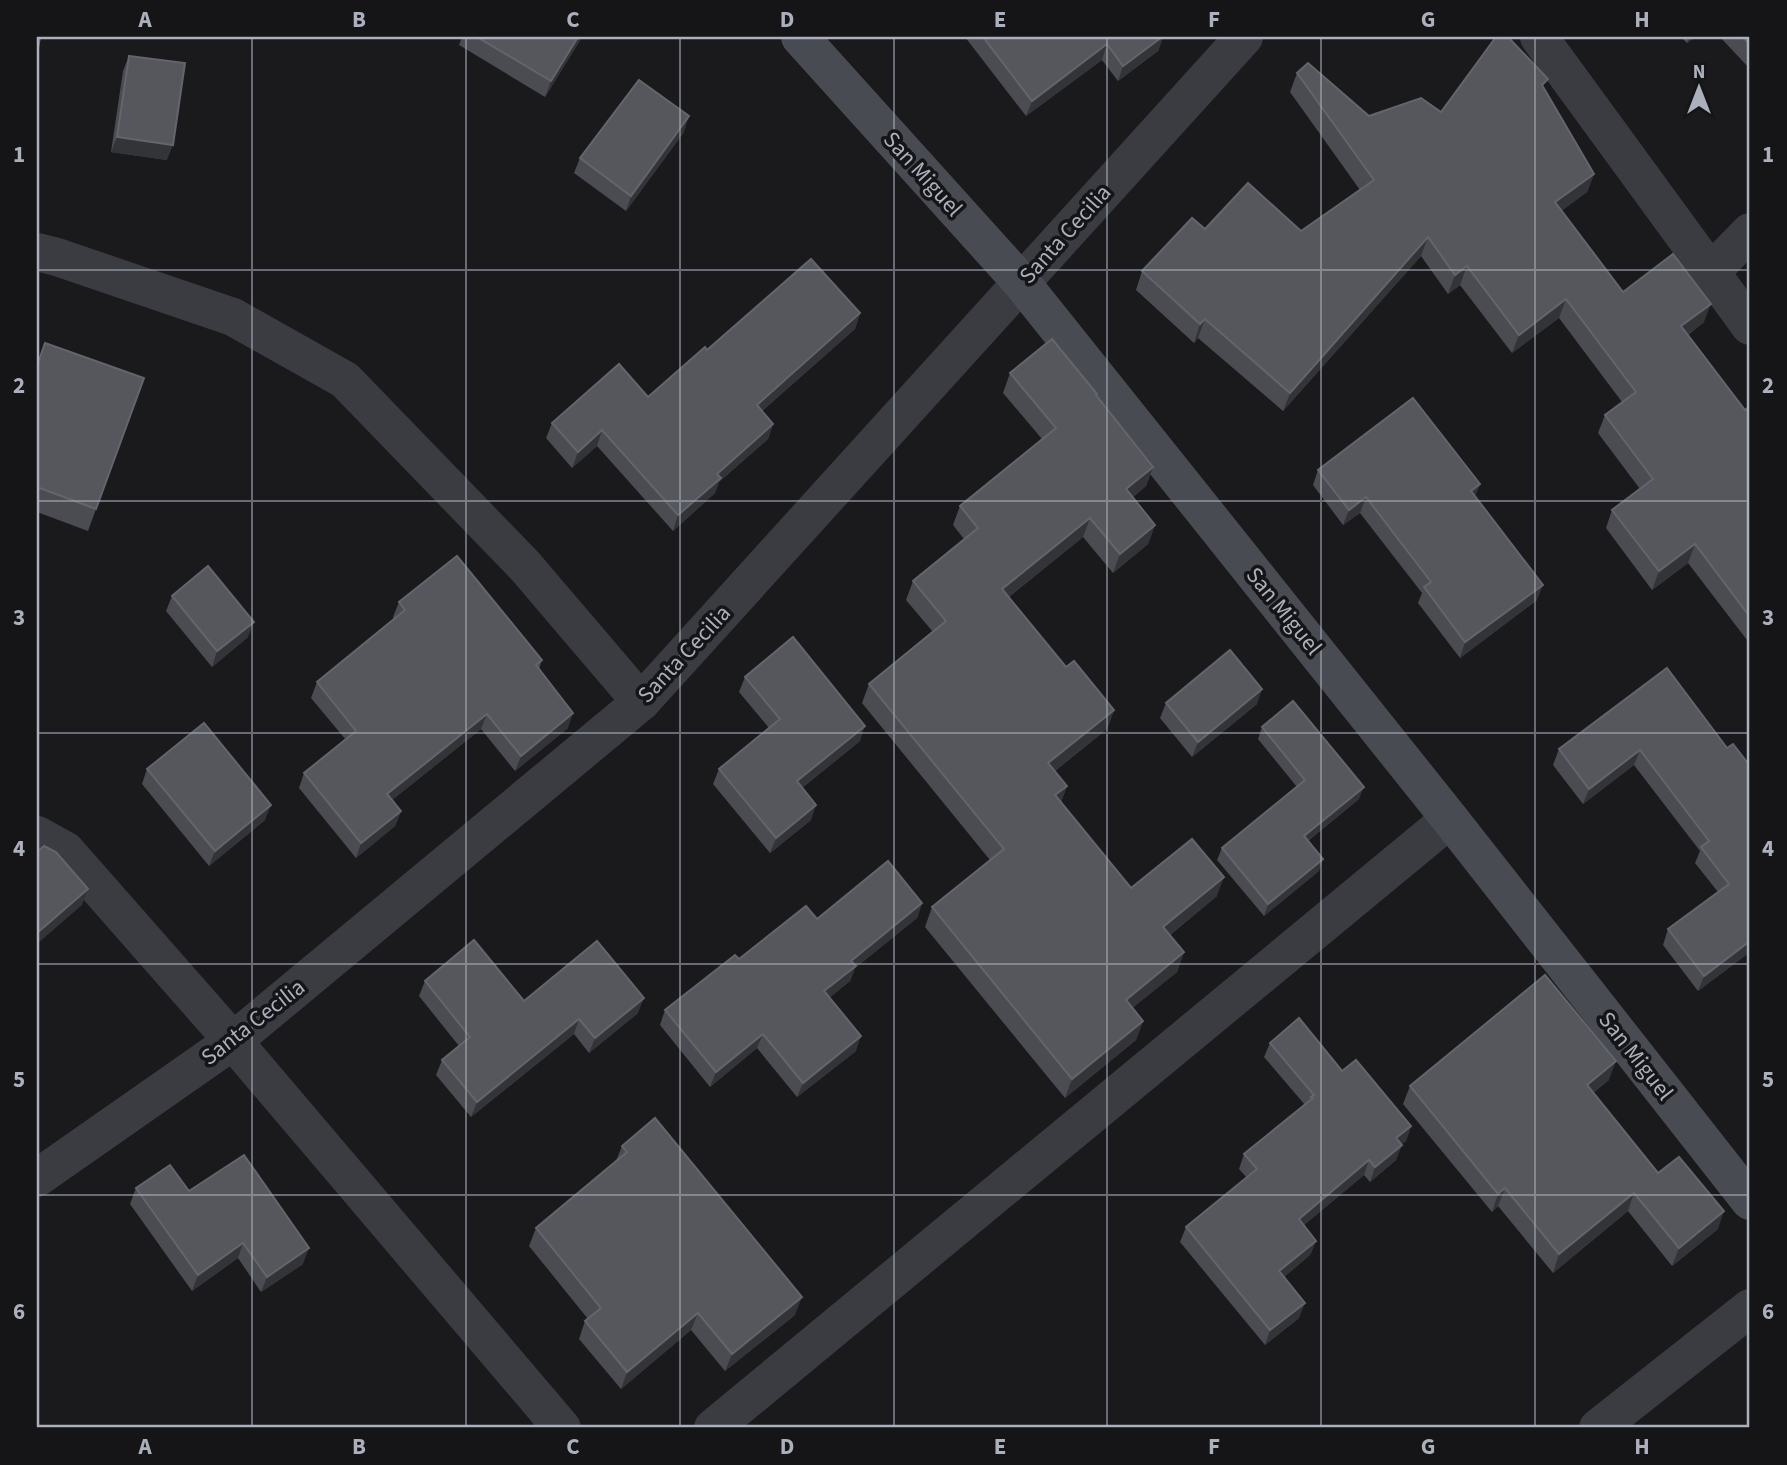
<svg xmlns="http://www.w3.org/2000/svg" width="1787" height="1465" viewBox="0 0 1787 1465" font-family="'Source Sans 3',sans-serif">
<style>
.lines{fill:none;stroke-linecap:round;stroke-linejoin:round}
.street{stroke:#3b3c42;stroke-width:38}
.secondary{stroke:#494b52;stroke-width:38}
.wall{fill:#4b4c52}
.shaded-wall{fill:#333438}
.building{fill:#56575d;stroke:#63656c;stroke-width:2}
.grid{fill:none;stroke:#acb0bc;stroke-width:2;stroke-opacity:0.55}
.labels{text-anchor:middle;dominant-baseline:central;stroke-width:7;stroke-linejoin:round;paint-order:stroke}
.street-label{font-size:23px;fill:#acb0bc;stroke:#151518}
.neatline{fill:none;stroke:#acb0bc;stroke-width:2.5}
.grid-label{font-size:23px;text-anchor:middle;font-weight:bold;fill:#acb0bc}
</style>
<rect width="100%" height="100%" fill="#1a1a1d"/>
<g class="lines">
<g class="street">
<path d="M1539 37 1750 326"/>
<path d="M37 252 57 257 233 317 345 380 525 566 641 702"/>
<path d="M1711 272 1750 232"/>
<path d="M37 835 66 851 233 1041 562 1428"/>
<path d="M37 1178 233 1041 641 702 1244 37"/>
<path d="M713 1428 1450 819"/>
<path d="M1598 1428 1750 1308"/>
</g>
<path class="secondary" d="M800 37 1021 282 1450 819 1750 1201"/>
</g>
<g class="wall">
<path d="M462 37H582L545 97 459 45Z"/>
<path d="M965 37H1163L1158 51 1118 81 1102 60 1026 116Z"/>
<path d="M1681 37H1695L1687 43Z"/>
<path d="M1720 37H1750V69Z"/>
<path d="M129 56 167 160 111 152 123 71Z"/>
<path d="M1297 73 1369 116 1441 112 1544 88 1594 174 1587 192 1561 211 1623 292 1704 322 1688 335 1745 410 1750 406V638L1747 640 1688 563 1652 590 1606 528 1612 510 1640 489 1598 433 1605 415 1622 402 1559 318 1512 353 1460 285 1448 294 1421 256 1283 411 1198 338 1194 343 1136 290 1142 271 1205 229 1301 231 1360 190 1290 92Z"/>
<path d="M684 132 626 211 574 173 580 158Z"/>
<path d="M860 313 855 329 762 411 773 424 768 439 719 482 715 493 673 531 597 446 572 468 546 438 552 423 648 397 707 350Z"/>
<path d="M37 365 96 509 88 531 37 512Z"/>
<path d="M1010 373 1097 394V396L1153 467 1146 486 1133 497 1155 525 1148 544 1113 573 1083 537 1009 597 1066 667 1114 710 1107 729 1055 771 1067 786 1061 802 1131 888 1217 896 1170 935 1184 952 1177 972 1132 1008 1143 1021 1136 1040 1065 1098 925 927 932 907 990 860 862 703 869 684 933 632 906 600 913 581 964 539 953 525 960 506 1042 439 1003 393Z"/>
<path d="M1318 470 1475 496 1537 600 1460 658 1418 603 1422 593 1360 513 1343 525 1313 485Z"/>
<path d="M172 596 248 637 212 667 166 611Z"/>
<path d="M399 602 542 660 539 669 568 728 515 771 481 729 392 800 401 811 395 826 356 858 299 788 304 773 346 740 311 698 317 682 394 619 393 617Z"/>
<path d="M1667 668 1750 952 1698 991 1663 945 1668 929 1718 892 1695 863 1700 851 1634 765 1583 804 1553 765 1559 749Z"/>
<path d="M745 677 860 741 802 788 811 820 770 853 713 784 719 769 769 728 739 692Z"/>
<path d="M1166 703 1257 704 1192 757 1160 718Z"/>
<path d="M1262 727 1359 799 1308 841 1319 871 1264 916 1217 860 1222 848 1297 787 1258 739Z"/>
<path d="M147 769 265 820 209 866 142 784Z"/>
<path d="M922 903 917 918 855 968 850 981 829 998 856 1051 797 1097 757 1048 710 1087 660 1025 665 1010 739 959 817 919Z"/>
<path d="M425 981 524 1001 638 1013 589 1053 574 1034 471 1117 436 1075 442 1060 459 1046 419 996Z"/>
<path d="M1270 1043 1342 1071 1411 1126 1406 1141 1401 1144 1396 1160 1370 1182 1364 1175 1304 1225 1316 1241 1310 1255 1284 1277 1299 1318 1265 1345 1180 1242 1186 1227 1247 1178 1239 1169 1244 1154 1305 1105 1264 1057Z"/>
<path d="M1609 1080 1593 1093 1658 1173 1718 1229 1672 1266 1628 1211 1553 1273 1498 1206 1492 1212 1403 1104 1410 1086Z"/>
<path d="M622 1146 795 1315 725 1371 691 1330 621 1389 579 1339 585 1321 588 1319 529 1246 536 1228 616 1161Z"/>
<path d="M136 1188 189 1191 303 1264 261 1292 238 1258 192 1291 130 1204Z"/>
</g>
<g class="shaded-wall">
<path d="M578 37H582L545 97 551 81Z"/>
<path d="M1162 37H1163L1158 51 1118 81 1123 66Z"/>
<path d="M1690 37H1695L1687 43Z"/>
<path d="M1107 44 1102 60 1026 116 1032 101Z"/>
<path d="M689 116 684 132 626 211 631 196Z"/>
<path d="M117 137 173 145 167 160 111 152Z"/>
<path d="M1594 174 1587 192 1548 221 1555 202Z"/>
<path d="M1428 237 1421 256 1283 411 1290 393Z"/>
<path d="M1467 266 1460 285 1448 294 1455 275Z"/>
<path d="M1566 299 1559 318 1512 353 1519 335Z"/>
<path d="M1711 304 1704 322 1674 345 1681 326Z"/>
<path d="M860 313 855 329 751 420 757 405Z"/>
<path d="M1205 319 1198 338 1194 343 1200 324Z"/>
<path d="M773 424 768 439 719 482 715 493 673 531 678 515 717 474Z"/>
<path d="M602 430 597 446 572 468 578 452Z"/>
<path d="M1153 467 1146 486 1119 508 1126 489Z"/>
<path d="M1480 484 1474 500 1471 491Z"/>
<path d="M1366 497 1360 513 1343 525 1349 510Z"/>
<path d="M1090 518 1083 537 995 608 1002 589Z"/>
<path d="M1155 525 1148 544 1113 573 1120 554Z"/>
<path d="M1695 544 1688 563 1652 590 1659 571Z"/>
<path d="M1543 585 1537 600 1460 658 1465 642Z"/>
<path d="M254 622 248 637 212 667 217 651Z"/>
<path d="M1262 689 1257 704 1192 757 1198 742Z"/>
<path d="M1114 710 1107 729 1041 782 1048 763Z"/>
<path d="M573 713 568 728 515 771 521 756Z"/>
<path d="M487 714 481 729 381 809 387 794Z"/>
<path d="M865 726 860 741 791 797 797 781Z"/>
<path d="M1640 750 1634 765 1583 804 1589 789Z"/>
<path d="M1067 786 1060 805 1055 795Z"/>
<path d="M1364 787 1359 799 1299 848 1304 836Z"/>
<path d="M271 805 265 820 209 866 215 851Z"/>
<path d="M816 805 811 820 770 853 776 838Z"/>
<path d="M401 811 395 826 356 858 361 843Z"/>
<path d="M1323 859 1319 871 1264 916 1268 904Z"/>
<path d="M1224 877 1217 896 1156 946 1163 927Z"/>
<path d="M88 889 82 905 37 944V933Z"/>
<path d="M922 903 917 918 855 968 850 981 819 1006 824 991 851 961Z"/>
<path d="M1750 941V952L1698 991 1704 976Z"/>
<path d="M1184 952 1177 972 1119 1019 1126 1000Z"/>
<path d="M644 998 638 1013 589 1053 595 1038Z"/>
<path d="M579 1019 574 1034 471 1117 477 1102Z"/>
<path d="M1143 1021 1136 1040 1065 1098 1072 1079Z"/>
<path d="M763 1034 757 1048 710 1087 716 1072Z"/>
<path d="M861 1036 856 1051 797 1097 803 1083Z"/>
<path d="M1616 1061 1609 1080 1580 1103 1587 1085Z"/>
<path d="M1411 1126 1406 1141 1391 1153 1396 1138Z"/>
<path d="M1402 1145 1396 1160 1370 1182 1375 1167Z"/>
<path d="M1369 1160 1364 1175 1293 1234 1299 1219Z"/>
<path d="M1505 1188 1498 1206 1492 1212 1498 1194Z"/>
<path d="M1634 1193 1628 1211 1553 1273 1559 1254Z"/>
<path d="M1724 1211 1718 1229 1672 1266 1679 1248Z"/>
<path d="M1316 1241 1310 1255 1273 1286 1279 1271Z"/>
<path d="M243 1243 238 1258 192 1291 198 1275Z"/>
<path d="M309 1248 303 1264 261 1292 267 1277Z"/>
<path d="M802 1297 795 1315 725 1371 732 1354Z"/>
<path d="M1305 1303 1299 1318 1265 1345 1270 1330Z"/>
<path d="M698 1313 691 1330 621 1389 627 1372Z"/>
</g>
<g class="building">
<path d="M37 37H40L38 48 37 47Z"/>
<path d="M477 37H578L551 81Z"/>
<path d="M983 37H1162L1123 66 1107 44 1032 101Z"/>
<path d="M1496 37H1508L1548 79 1542 85 1594 174 1555 202 1623 292 1673 254 1711 304 1681 326 1745 410 1750 406V617L1695 544 1659 571 1612 510 1653 479 1605 415 1636 392 1566 299 1519 335 1467 266 1455 275 1428 237 1290 393 1205 319 1200 324 1142 271 1192 218 1205 229 1248 183 1301 231 1374 180 1297 73 1308 63 1369 116 1421 98 1441 112Z"/>
<path d="M1743 37H1750V45Z"/>
<path d="M129 56 185 63 173 145 117 137Z"/>
<path d="M639 80 689 116 631 196 580 158Z"/>
<path d="M811 259 860 313 757 405 773 424 717 474 721 478 678 515 602 430 578 452 552 423 619 364 648 397 705 347 707 350Z"/>
<path d="M1052 339 1097 394 1096 395 1153 467 1126 489 1155 525 1120 554 1090 518 1002 589 1066 667 1074 661 1114 710 1048 763 1067 786 1055 795 1131 888 1192 839 1224 877 1163 927 1184 952 1126 1000 1143 1021 1072 1079 932 907 1004 849 869 684 946 621 913 581 978 528 960 506 1056 428 1010 373Z"/>
<path d="M45 343 144 378 96 509 37 487V366Z"/>
<path d="M1413 398 1480 484 1471 491 1543 585 1465 642 1424 587 1431 582 1366 497 1349 510 1318 470Z"/>
<path d="M457 556 542 660 536 665 573 713 521 756 487 714 387 794 401 811 361 843 304 773 356 731 317 682 405 610 399 602Z"/>
<path d="M208 566 254 622 217 651 172 596Z"/>
<path d="M793 637 865 726 797 781 816 805 776 838 719 769 780 719 745 677Z"/>
<path d="M1230 650 1262 689 1198 742 1166 703Z"/>
<path d="M1667 668 1727 748 1733 744 1750 766V941L1704 976 1668 929 1729 884 1701 847 1709 841 1640 750 1589 789 1559 749Z"/>
<path d="M1293 701 1364 787 1304 836 1323 859 1268 904 1222 848 1305 780 1262 727Z"/>
<path d="M204 723 271 805 215 851 147 769Z"/>
<path d="M44 846 56 852 88 889 37 933V852Z"/>
<path d="M888 861 922 903 851 961 856 966 824 991 861 1036 803 1083 763 1034 716 1072 665 1010 735 955 739 959 806 906 817 919Z"/>
<path d="M474 940 524 1001 597 941 644 998 595 1038 579 1019 477 1102 442 1060 470 1037 425 981Z"/>
<path d="M1545 975 1616 1061 1587 1085 1658 1173 1679 1157 1724 1211 1679 1248 1634 1193 1559 1254 1505 1188 1498 1194 1410 1086Z"/>
<path d="M1299 1018 1342 1071 1356 1060 1411 1126 1396 1138 1402 1145 1375 1167 1369 1160 1299 1219 1316 1241 1279 1271 1305 1303 1270 1330 1186 1227 1257 1169 1244 1154 1313 1098 1311 1097 1314 1095 1270 1043Z"/>
<path d="M655 1118 802 1297 732 1354 698 1313 627 1372 585 1321 601 1308 536 1228 627 1152 622 1146Z"/>
<path d="M244 1155 309 1248 267 1277 243 1243 198 1275 136 1188 170 1165 189 1191Z"/>
</g>
<path class="grid" d="M252 37V1428M466 37V1428M680 37V1428M894 37V1428M1107 37V1428M1321 37V1428M1535 37V1428M37 270H1750M37 501H1750M37 733H1750M37 964H1750M37 1195H1750"/>
<g class="labels">
<g class="street-label">
<text transform="translate(923 174) rotate(48)">San Miguel</text>
<text transform="translate(1065 234) rotate(-48)">Santa Cecilia</text>
<text transform="translate(1284 611) rotate(51)">San Miguel</text>
<text transform="translate(684 654) rotate(-47)">Santa Cecilia</text>
<text transform="translate(253 1022) rotate(-38)">Santa Cecilia</text>
<text transform="translate(1636 1056) rotate(52)">San Miguel</text>
</g>
</g>
<rect width="1787" height="1465" fill="none" stroke="#151518" stroke-width="77"/>
<g transform="translate(1699 88)" stroke="#151518" stroke-width="5" paint-order="stroke">
<path d="M0-5L12 26L0 18L-12 26Z" fill="#acb0bc"/>
<text y="-10" font-size="19" font-weight="bold" text-anchor="middle" fill="#acb0bc">N</text>
</g>
<rect x="38" y="38" width="1710" height="1388" class="neatline"/>
<g class="grid-label">
<text x="145" y="27">A</text>
<text x="359" y="27">B</text>
<text x="573" y="27">C</text>
<text x="787" y="27">D</text>
<text x="1000" y="27">E</text>
<text x="1214" y="27">F</text>
<text x="1428" y="27">G</text>
<text x="1642" y="27">H</text>
<text x="19" y="162">1</text>
<text x="1768" y="162">1</text>
<text x="19" y="393">2</text>
<text x="1768" y="393">2</text>
<text x="19" y="625">3</text>
<text x="1768" y="625">3</text>
<text x="19" y="856">4</text>
<text x="1768" y="856">4</text>
<text x="19" y="1087">5</text>
<text x="1768" y="1087">5</text>
<text x="19" y="1319">6</text>
<text x="1768" y="1319">6</text>
<text x="145" y="1454">A</text>
<text x="359" y="1454">B</text>
<text x="573" y="1454">C</text>
<text x="787" y="1454">D</text>
<text x="1000" y="1454">E</text>
<text x="1214" y="1454">F</text>
<text x="1428" y="1454">G</text>
<text x="1642" y="1454">H</text>
</g>
</svg>
